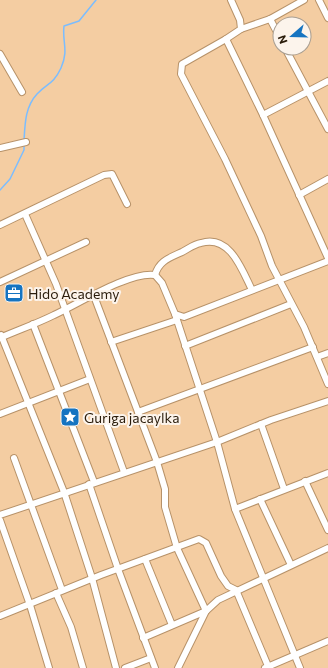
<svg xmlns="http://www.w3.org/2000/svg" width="328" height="668" viewBox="0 0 328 668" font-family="Commissioner,sans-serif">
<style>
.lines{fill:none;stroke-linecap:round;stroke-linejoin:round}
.stream{stroke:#7bbdff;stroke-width:1.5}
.minor-casing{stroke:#b79269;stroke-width:8}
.minor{stroke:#fff;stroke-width:6}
.labels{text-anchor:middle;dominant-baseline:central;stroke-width:4;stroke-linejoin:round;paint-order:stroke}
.poi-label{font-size:14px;fill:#2a1c0b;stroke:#fcf4ec;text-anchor:start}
</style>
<rect width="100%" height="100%" fill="#f4cda2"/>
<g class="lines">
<g class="stream">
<path d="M24 141C25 124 25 107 37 94 47 83 53 85 61 68 69 50 62 42 64 26L79 21 96 0"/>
<path d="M0 190 10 179 24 150V145"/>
</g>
<g class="minor-casing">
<g id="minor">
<path d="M231 0 240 20 241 29 226 39 182 64 181 74 225 159 261 236 272 266 304 327 328 384"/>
<path d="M319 0 328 18"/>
<path d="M270 19 280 38"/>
<path d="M241 29 270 19 304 0"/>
<path d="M226 39 263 115 328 258"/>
<path d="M285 48 328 129"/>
<path d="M0 54 22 92"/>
<path d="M263 115 328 81"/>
<path d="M0 148 26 142"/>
<path d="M299 195 328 179"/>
<path d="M25 214 56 284 124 472"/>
<path d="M0 225 104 175 112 174 127 204"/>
<path d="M155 275C159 261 169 258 182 252 188 249 194 244 201 243 230 234 242 270 252 290"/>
<path d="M0 282 86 242"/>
<path d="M94 296 157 462 165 489V507L177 548 206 611 143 638"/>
<path d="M175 314 217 442 235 509 300 668"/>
<path d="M33 324 94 482"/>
<path d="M1 335 64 492 92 578 116 668"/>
<path d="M0 338C18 330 36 324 54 315 78 304 130 271 155 275L162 283 175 314 184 317 328 261"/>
<path d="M111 342 177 320"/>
<path d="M185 346 291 304"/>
<path d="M317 357 328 353"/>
<path d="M138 412 313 347"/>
<path d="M0 414 90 379"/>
<path d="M261 424 284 489"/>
<path d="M14 458 62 590"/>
<path d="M305 481 328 530"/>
<path d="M89 484 118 569 155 668"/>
<path d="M260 499 291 565"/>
<path d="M235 509 328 473"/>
<path d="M0 515 217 442 271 420 328 401"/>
<path d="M0 520 30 605 49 668"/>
<path d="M145 559 172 625"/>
<path d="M56 593 71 627 83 668"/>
<path d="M0 616 101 575 199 539 206 543 221 576 228 586 236 590 268 666"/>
<path d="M125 668 151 658"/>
<path d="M178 668 206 611 218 600 328 548"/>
<path d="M265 668 328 641"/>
</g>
</g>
<use href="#minor" class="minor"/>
</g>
<defs>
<g id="office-square" transform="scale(1)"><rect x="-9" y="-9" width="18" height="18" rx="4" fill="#1674c1" stroke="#fcf4ec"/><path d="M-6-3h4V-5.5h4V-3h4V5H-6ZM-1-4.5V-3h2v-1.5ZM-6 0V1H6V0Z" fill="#fff"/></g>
<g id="sight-square" transform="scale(1)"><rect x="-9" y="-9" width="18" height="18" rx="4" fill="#1674c1" stroke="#fcf4ec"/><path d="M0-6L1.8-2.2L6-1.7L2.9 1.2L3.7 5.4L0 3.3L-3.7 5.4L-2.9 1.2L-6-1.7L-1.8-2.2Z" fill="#fff"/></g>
</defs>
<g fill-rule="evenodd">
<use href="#office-square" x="14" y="293"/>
<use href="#sight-square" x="70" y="417"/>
</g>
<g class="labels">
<g class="poi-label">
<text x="28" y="293">Hido Academy</text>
<text x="84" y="417">Guriga jacaylka</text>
</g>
</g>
<g transform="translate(292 36) rotate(250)"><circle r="19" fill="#fcf4ec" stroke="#a89e92"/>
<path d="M0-3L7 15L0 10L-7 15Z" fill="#1674c1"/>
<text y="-6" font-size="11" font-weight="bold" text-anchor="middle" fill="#2a1c0b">N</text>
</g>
</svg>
